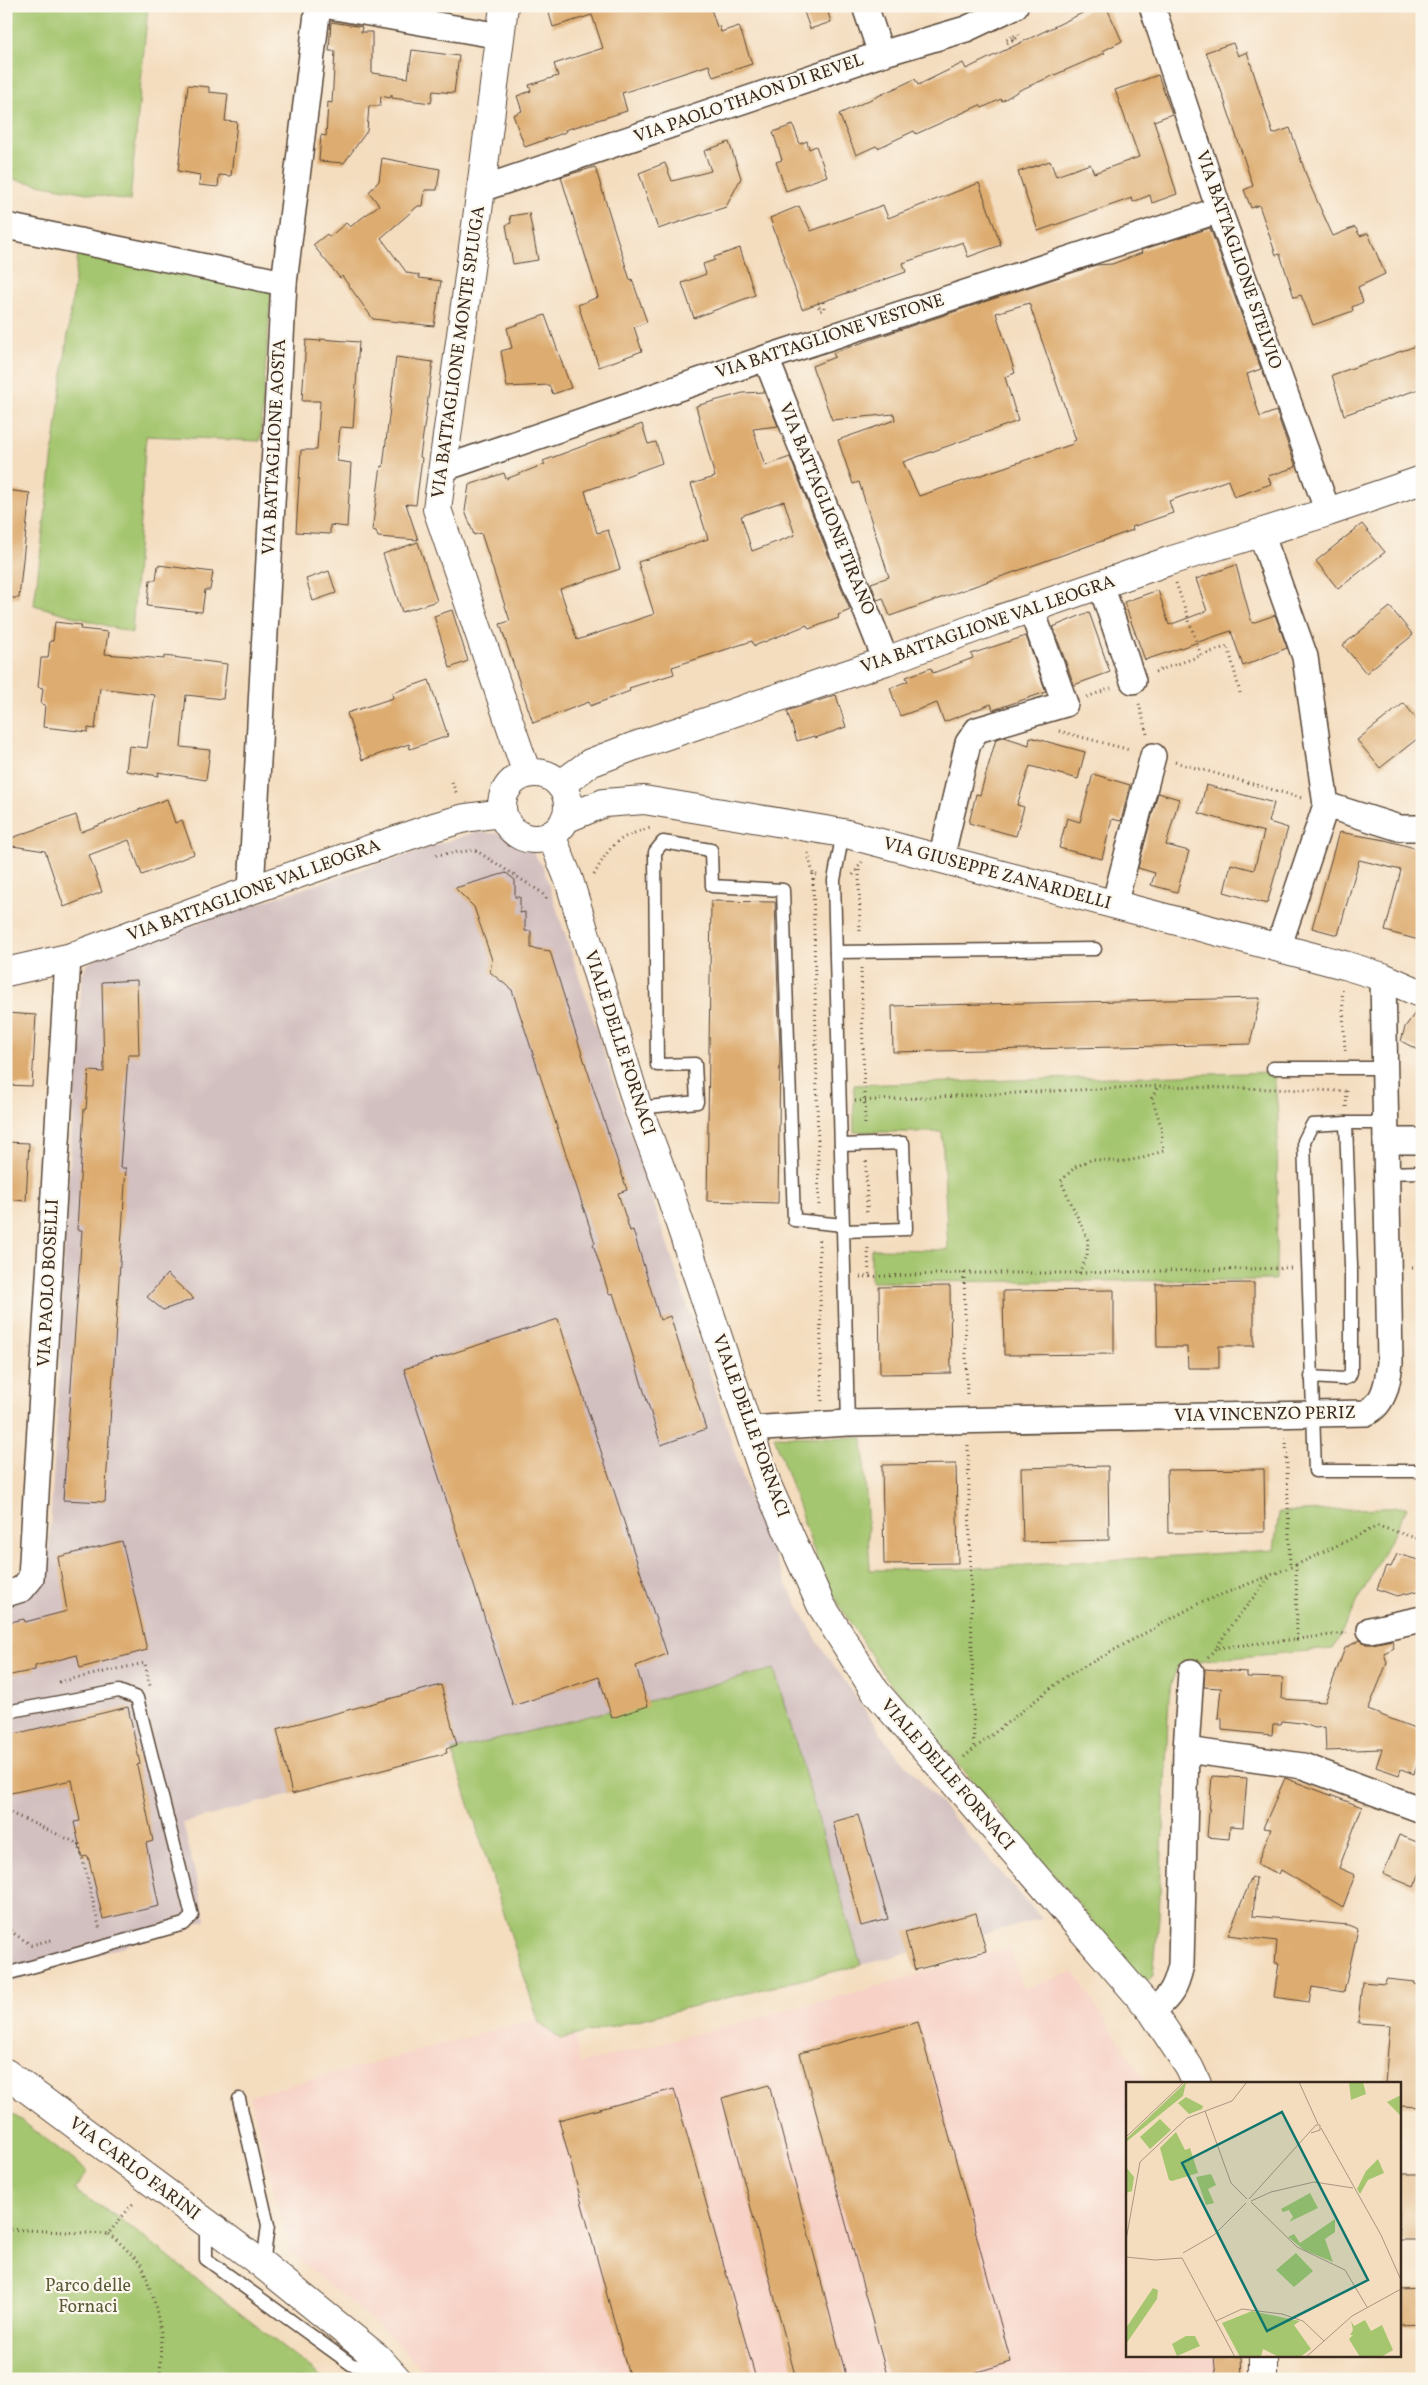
<svg xmlns="http://www.w3.org/2000/svg" width="1428" height="2385" viewBox="0 0 1428 2385" font-family="Vollkorn,serif">
<style>
.built{fill:#f7d1c6}
.industrial{fill:#d2bfbf}
.green{fill:#a5c66f;stroke:#707846}
.building{fill:#ddac6f;fill-rule:evenodd}
.lines{fill:none;stroke-linecap:round;stroke-linejoin:round}
.lane-casing{stroke:#574536;stroke-width:15}
.street-casing{stroke:#574536;stroke-width:28}
.secondary-casing{stroke:#574536;stroke-width:30}
.path{stroke:#574536;stroke-width:3;stroke-dasharray:1 4;stroke-linecap:butt}
.lane{stroke:#fff;stroke-width:12}
.street{stroke:#fff;stroke-width:25}
.secondary{stroke:#fff;stroke-width:28}
.labels{text-anchor:middle;dominant-baseline:central;stroke-width:4.5;stroke-linejoin:round;paint-order:stroke}
.street-label{font-size:18px;fill:#3b2a1e;stroke:#fbf7ec}
.park-label{font-size:18px;fill:#5b5936;stroke:#fbf7ec}
.inset-road{fill:none;stroke:#aa957f;stroke-width:1}
.view{fill:#0f766e;fill-opacity:0.15;stroke:#0f766e;stroke-width:2.5}
.inset-edge{fill:none;stroke:#3b2a1e;stroke-width:2.5}
</style>
<rect width="100%" height="100%" fill="#fbf7ec"/>
<filter id="ink" filterUnits="userSpaceOnUse"><feTurbulence type="fractalNoise" baseFrequency=".02" numOctaves="2"/><feDisplacementMap in="SourceGraphic" scale="10" xChannelSelector="R" yChannelSelector="G"/><feConvolveMatrix kernelMatrix="1 2 1 2 8 2 1 2 1" color-interpolation-filters="sRGB"/></filter>
<filter id="wash" filterUnits="userSpaceOnUse"><feTurbulence type="fractalNoise" baseFrequency=".0096" numOctaves="4" result="noise"/><feDisplacementMap in="SourceGraphic" scale="20" xChannelSelector="R" yChannelSelector="G"/><feGaussianBlur stdDeviation="1.12" result="paint"/><feColorMatrix in="noise" values="0 0 0 0 0 0 0 0 0 0 0 0 0 0 0 0 0 1.4 0 .05"/><feComposite in="paint" operator="in"/></filter>
<g filter="url(#wash)">
<rect width="100%" height="100%" fill="#f4ddbf"/>
<path class="built" d="M1010 1947 1022 1989 1074 1972 1147 2084H1127V2356H1241L1242 2379H432L384 2330 290 2253 250 2096 540 2018 572 2013 579 2064 872 1988Z"/>
<path class="industrial" d="M476 832 505 834 518 839 530 848 543 867 715 1389 747 1491 787 1585 819 1644 890 1746 1042 1919 861 1965 773 1669 452 1751 183 1823 206 1920 6 1984V1595L47 1580 61 1344 62 1280 82 976 86 965 103 954Z"/>
<g class="green">
<path d="M6 6H148L130 201 6 178Z"/>
<path d="M78 253 271 291 260 441 146 436 132 633 34 605Z"/>
<path d="M1274 1072 1278 1115 1276 1280 871 1282V1249L948 1250 942 1132H854V1085Z"/>
<path d="M774 1436 863 1438 870 1570 960 1569 1274 1550 1279 1512 1407 1507 1333 1649 1204 1660 1177 1667 1171 1684 1169 1698 1159 1917 1153 1975 1150 1980 1141 1981 1053 1873 952 1757 885 1677 839 1605 818 1563Z"/>
<path d="M774 1669 861 1965 560 2039 539 2023 452 1751Z"/>
<path d="M6 2109 88 2171 74 2190 120 2219 324 2379H6Z"/>
</g>
<g id="blocks">
<g class="building">
<path d="M547 6H710L717 27 719 26 721 32 739 26 752 64 713 77 709 65 622 93 627 111 565 130 566 132 525 147 513 115 522 111 517 96 531 91 529 85 558 76 554 64 603 48 592 15 553 27Z"/>
<path d="M802 6H826L831 22 810 29Z"/>
<path d="M1097 6H1106L1122 41 1103 51 1105 53 1020 90 1002 101 1001 99 982 108 980 105 916 134 914 131 878 148 876 146 856 155 839 114 915 79 918 85 963 63 966 69Z"/>
<path d="M331 22 357 26 362 27 361 32H372V73L408 78 412 50 459 56 454 93 433 91 431 103 392 98V94L390 98 381 96 380 106H369L367 131 344 163 319 161 321 135 326 136 328 102 332 103 335 51H329Z"/>
<path d="M1233 43 1238 56 1247 52 1273 134 1290 128 1309 183 1333 236 1355 227 1360 236 1368 233 1385 274 1358 287 1363 302 1352 307 1353 311 1313 325 1301 295 1294 297 1280 254 1276 255 1259 205 1251 208 1244 190 1253 186 1220 87H1219L1206 52Z"/>
<path d="M1158 75 1172 114 1154 121 1177 194 1152 203 1150 195 1133 202 1132 198 1038 231 1018 172 1050 161 1056 176 1090 164 1094 173 1139 157 1115 90Z"/>
<path d="M188 85 209 87V92L228 94 225 121 237 122 231 176 219 175 218 187 199 185 200 175 178 171Z"/>
<path d="M793 125 800 144 807 141 809 149 816 146 827 176 786 191 776 162 782 160 773 132Z"/>
<path d="M729 142 741 178 726 207 658 229 639 173 665 163 672 181 711 171 704 151Z"/>
<path d="M382 158 440 169 437 190H425L423 206H418L381 238 407 273 419 275V278L441 281 434 326 373 319 342 276 340 278 313 245 327 234 329 237 346 223 350 227 379 205 369 192 379 181Z"/>
<path d="M595 167 630 280 632 279 647 322 634 327 642 351 599 367 578 305 598 297 561 177Z"/>
<path d="M979 183 1001 245 968 257 963 242 903 263 906 272 802 309 770 218 799 206 811 231 883 205 888 218Z"/>
<path d="M529 213 538 260 513 264 506 225 511 223 510 216Z"/>
<path d="M1210 228 1261 369 1247 374 1260 417 1276 411 1296 467 1268 476 1271 484 1234 497 1228 480 1169 501 1173 513 1132 527 1133 530 890 616 883 598 877 600 871 583 889 577 859 482 853 484 838 440 895 420 894 414 832 420 812 366 835 357 833 353 878 337 1096 265 1112 264 1142 253 1141 250ZM1029 303 1076 440 1072 442 1073 444 919 496 903 462 1018 421 1005 377 1015 373 996 313Z"/>
<path d="M740 248 755 295 694 318 682 283 706 274 703 264 715 260 714 257Z"/>
<path d="M545 315 571 388 553 394 549 385 507 387 501 351 512 348 507 328Z"/>
<path d="M320 339 359 342 353 428 340 427 337 461 351 463 347 527 330 525V534L296 532 301 450H317L320 401H302L306 340 321 341Z"/>
<path d="M1422 344V388L1344 415 1332 375Z"/>
<path d="M396 357 433 362 420 457 422 458 416 505 406 504 418 540 378 537 376 531 372 530 381 466 383 467Z"/>
<path d="M764 392 778 426 753 429 765 466 790 457 850 610 838 615 839 618 809 629 807 625 754 646 752 641 672 667 674 674 629 688 630 691 590 706 589 702 533 723 500 624 510 621 481 533 474 535 465 511 469 485 504 473 506 479 545 464 543 461 642 424 648 444 656 442 662 463 585 491 597 533 608 530 620 569 560 589 577 640 654 614 638 562 708 539 691 484 715 477 696 406 743 393ZM784 501 795 535 752 551 741 516Z"/>
<path d="M6 490 30 493 19 598H6Z"/>
<path d="M1362 524 1385 552 1338 589 1316 561Z"/>
<path d="M418 542 437 601 402 612 383 554Z"/>
<path d="M158 565 213 572 210 590H205L202 612 147 606 150 580H156Z"/>
<path d="M1236 565 1252 623 1275 615 1287 648 1243 666 1231 631 1145 660 1124 602 1158 590 1169 625 1207 611 1196 579Z"/>
<path d="M329 571 336 593 313 601 306 579Z"/>
<path d="M1390 607 1413 635 1366 673 1343 645Z"/>
<path d="M452 610 468 661 450 668 434 616Z"/>
<path d="M1089 612 1110 672 1074 685 1053 627Z"/>
<path d="M55 622 81 625 80 629 108 632 105 654 164 659V656L227 664 223 699 186 695 181 747 210 750 206 780 158 772 159 776 126 771 129 746 147 748 155 695 100 688 95 729 88 728V732L43 727 45 705 41 704 43 688 38 687 41 658H48L50 641H53Z"/>
<path d="M1026 636 1046 692 993 710 991 704 944 722 937 703 900 716 890 688 908 681 906 677 931 668 933 673 973 658 971 654Z"/>
<path d="M429 680 448 736 410 749 409 744 362 760 347 713 393 698 392 693Z"/>
<path d="M836 695 846 727 815 738 814 736 797 741 787 711Z"/>
<path d="M1404 703 1422 726V735L1380 768 1357 740Z"/>
<path d="M1004 737 1029 745 1030 737 1085 752 1078 779 1030 766 1017 805 1024 807 1016 836 969 823 976 794 980 795 996 739Z"/>
<path d="M1093 774 1130 785 1121 821 1112 819 1102 859 1059 848 1067 818 1080 822Z"/>
<path d="M1206 785 1274 803 1269 822 1288 828 1267 904 1224 892 1231 864 1254 870 1264 832 1199 813Z"/>
<path d="M1158 793 1179 799 1166 845 1189 851 1177 892 1151 885 1155 873 1138 868Z"/>
<path d="M167 799 175 823 182 820 194 854 142 875 129 840 89 855 102 892 64 907 45 851 6 845V840L76 815 81 832Z"/>
<path d="M1339 832 1385 840 1422 850V930L1419 940 1385 931 1401 870 1359 860 1338 935 1312 928Z"/>
<path d="M506 873 515 880V897H520V913L525 912V931H531V948L550 951 581 1051 627 1190 618 1193 630 1231 633 1230 660 1320 670 1316 706 1429 661 1445 613 1293 609 1294 593 1244 595 1243 512 990 490 972 492 960 474 907 455 888Z"/>
<path d="M711 901 775 902 780 1052 778 1203 707 1201Z"/>
<path d="M137 980 139 1055H128L120 1168H126L105 1502 63 1500 82 1230H77L84 1109H86L89 1071 104 1072 102 982Z"/>
<path d="M1260 998 1250 1044 893 1052 892 1006Z"/>
<path d="M1418 1009H1422V1052L1401 1041 1405 1027Z"/>
<path d="M6 1013 36 1015 32 1086 6 1085Z"/>
<path d="M6 1142 29 1143 26 1201 6 1199Z"/>
<path d="M167 1274 194 1299 163 1310 147 1297Z"/>
<path d="M1254 1283V1346H1219V1368H1188L1187 1347H1157L1156 1284Z"/>
<path d="M950 1286 951 1373 880 1374 879 1287Z"/>
<path d="M1114 1290V1354L1004 1355 1003 1291Z"/>
<path d="M558 1319 667 1654 636 1666 648 1706 612 1718 599 1677 513 1706 404 1369Z"/>
<path d="M956 1464 958 1563 884 1564 882 1465Z"/>
<path d="M1108 1466 1109 1540 1023 1542 1021 1468Z"/>
<path d="M1264 1469 1265 1532 1168 1533 1167 1470Z"/>
<path d="M122 1541 147 1650 80 1668 77 1655 35 1666V1670L6 1676V1623L24 1619 25 1622 67 1611 58 1557Z"/>
<path d="M1397 1554 1422 1561V1590L1397 1596 1377 1589 1386 1566 1391 1567Z"/>
<path d="M1360 1640 1366 1644H1372L1392 1640 1394 1648 1384 1653 1387 1663 1368 1710 1422 1731V1752L1414 1774 1401 1769 1399 1775 1376 1767 1382 1749 1326 1751 1325 1727 1315 1728 1301 1723 1282 1721 1281 1724H1273L1272 1735 1222 1730V1718H1218L1221 1688 1204 1687 1205 1669 1247 1672V1677L1283 1678 1282 1699 1325 1702 1345 1648Z"/>
<path d="M441 1685 457 1745 446 1749 447 1753 292 1794 277 1729Z"/>
<path d="M128 1707 140 1764 137 1765 153 1841 146 1843 159 1906 103 1919 88 1856 82 1857 74 1822 80 1821 72 1780 6 1794V1736Z"/>
<path d="M1212 1776 1247 1778 1243 1827 1230 1826 1229 1839 1207 1837Z"/>
<path d="M1285 1778 1362 1807 1339 1868 1355 1875 1343 1907 1281 1870 1279 1874 1257 1864 1271 1829 1263 1828Z"/>
<path d="M858 1815 888 1919 861 1926 833 1822Z"/>
<path d="M1399 1835 1422 1844V1868L1414 1887 1383 1874Z"/>
<path d="M1252 1877 1256 1878 1253 1916 1348 1925 1358 1929 1344 1992 1312 1987 1309 2002 1274 1997 1279 1963H1275L1277 1941 1228 1935Z"/>
<path d="M976 1913 986 1951 915 1970 905 1932Z"/>
<path d="M1386 1979 1415 1982 1414 1984 1419 1985 1418 1995H1422V2107L1399 2106V2084H1385L1390 2025 1358 2023 1362 1982 1385 1984Z"/>
<path d="M918 2022 1011 2362 977 2372 979 2379H888L800 2053Z"/>
<path d="M769 2085 847 2379H796L722 2098Z"/>
<path d="M674 2089 756 2379H630L559 2120Z"/>
<rect x="1399" y="2174" width="23" height="66"/>
<path d="M1422 2288V2324L1399 2325V2289Z"/>
<path d="M1214 2356H1241L1242 2379H1216Z"/>
</g>
</g>
</g>
<g filter="url(#ink)">
<use href="#blocks" fill-opacity="0" stroke="#574536" stroke-width="1"/>
<g class="lines">
<g class="lane-casing">
<g id="lane">
<path d="M843 833 834 880 848 1423"/>
<path d="M836 952 1095 949"/>
<path d="M1273 1068H1385"/>
<path d="M638 1108 697 1102 695 1064 657 1065 655 852 663 842 711 850 712 886 783 890 794 1220 843 1225"/>
<path d="M1385 1123H1346L1312 1125 1304 1141 1315 1471H1422"/>
<path d="M841 1145 903 1143 906 1229 843 1231"/>
<path d="M1386 1173 1422 1172"/>
<path d="M1311 1377 1343 1379 1349 1377 1351 1372V1266L1346 1123"/>
<path d="M6 1712 119 1691 137 1698 192 1916 184 1924 6 1974"/>
<path d="M239 2099 268 2225 263 2265"/>
<path d="M206 2223V2259L352 2365 367 2367 378 2358"/>
</g>
</g>
<g class="street-casing">
<g id="street">
<path d="M329 6 500 36"/>
<path d="M865 6 881 54"/>
<path d="M1152 6 1219 210 1328 512"/>
<path d="M481 189 881 54 966 29 1015 6"/>
<path d="M6 226 284 283"/>
<path d="M766 358 886 661"/>
<path d="M442 469 766 358 1219 210"/>
<path d="M1261 533 1305 657 1326 805 1278 948"/>
<path d="M1101 585 1133 681"/>
<path d="M1326 805 1399 828H1422"/>
<path d="M941 859 968 743 977 730 1065 704 1031 608"/>
<path d="M251 890 284 283 318 6"/>
<path d="M1114 905 1153 756"/>
<path d="M1386 1141H1422"/>
<path d="M748 1429 848 1423 1366 1413C1385 1404 1388 1381 1390 1362L1383 977"/>
<path d="M6 1594 22 1589 31 1578 68 958"/>
<path d="M1370 1630 1422 1619"/>
<path d="M1186 1750 1303 1766 1422 1810"/>
<path d="M1152 2011C1171 1997 1176 1987 1181 1965L1186 1750 1191 1672"/>
</g>
</g>
<g class="secondary-casing">
<g id="secondary">
<path d="M504 6 481 189 437 509 527 774"/>
<circle cx="535" cy="806" r="33"/>
<path d="M560 785 590 763 632 747 886 661 994 621 1169 561 1328 512 1422 480"/>
<path d="M565 819 604 803 644 800 843 833 1344 965 1383 977 1422 994"/>
<path d="M551 835 569 880 638 1108 669 1191 768 1487 821 1605 875 1691 1152 2011 1189 2067 1197 2084"/>
<path d="M6 972 68 958 251 890 434 827 465 818 502 813"/>
<path d="M6 2073 263 2265 378 2358 397 2379"/>
<path d="M1263 2356V2379"/>
</g>
</g>
<g class="path">
<path d="M1113 6H1115"/>
<path d="M1012 37 1006 40 1007 43 1019 37 1018 34 1012 37 1013 40"/>
<path d="M823 302 824 309 820 311 818 303Z"/>
<path d="M1176 583 1201 655"/>
<path d="M1155 672 1228 646 1240 693"/>
<path d="M1087 697 1111 688"/>
<path d="M1139 704 1147 734"/>
<path d="M1059 731 1130 750"/>
<path d="M1175 762 1302 798"/>
<path d="M452 782 457 795"/>
<path d="M808 853 813 874 817 875"/>
<path d="M436 855 475 850 541 892 547 899"/>
<path d="M859 870 860 935"/>
<path d="M813 874 819 1207"/>
<path d="M594 875C611 844 616 837 651 828"/>
<path d="M853 875 862 862"/>
<path d="M861 968 865 1127"/>
<path d="M1342 990 1345 1052"/>
<path d="M855 1101 1158 1086 1347 1091"/>
<path d="M1346 1107 1347 1090"/>
<path d="M866 1161 867 1212"/>
<path d="M819 1240 822 1402"/>
<path d="M868 1248 869 1278"/>
<path d="M1412 1268H1422"/>
<path d="M964 1273 967 1398"/>
<path d="M1079 1273 1087 1256 1088 1240 1061 1181 1075 1167 1093 1159 1120 1162 1143 1158 1163 1151 1161 1126 1152 1098 1158 1086"/>
<path d="M860 1277 964 1273H1079L1291 1268"/>
<path d="M1286 1438 1290 1567"/>
<path d="M968 1445 974 1748"/>
<path d="M1296 1565 1378 1526 1422 1540"/>
<path d="M1269 1578 1232 1624 1216 1648 1297 1639"/>
<path d="M1208 1657 1216 1648"/>
<path d="M59 1682 145 1663 150 1686"/>
<path d="M964 1757 1065 1677 1198 1604 1296 1565 1297 1639 1347 1633"/>
<path d="M6 1811 79 1844 100 1930"/>
<path d="M6 1928 31 1945 55 1939"/>
<path d="M6 2229 108 2234 135 2201"/>
<path d="M108 2234 116 2239 142 2265 154 2300 161 2332 160 2379"/>
</g>
<use href="#lane" class="lane"/>
<use href="#street" class="street"/>
<use href="#secondary" class="secondary"/>
</g>
</g>
<g class="labels">
<g class="street-label">
<text transform="translate(749 99) rotate(-19)">VIA PAOLO THAON DI REVEL</text>
<text transform="translate(1238 260) rotate(71)">VIA BATTAGLIONE STELVIO</text>
<text transform="translate(830 337) rotate(-18)">VIA BATTAGLIONE VESTONE</text>
<text transform="translate(459 352) rotate(-82)">VIA BATTAGLIONE MONTE SPLUGA</text>
<text transform="translate(275 447) rotate(-87)">VIA BATTAGLIONE AOSTA</text>
<text transform="translate(826 509) rotate(68)">VIA BATTAGLIONE TIRANO</text>
<text transform="translate(988 625) rotate(-19)">VIA BATTAGLIONE VAL LEOGRA</text>
<text transform="translate(997 874) rotate(15)">VIA GIUSEPPE ZANARDELLI</text>
<text transform="translate(254 891) rotate(-20)">VIA BATTAGLIONE VAL LEOGRA</text>
<text transform="translate(619 1043) rotate(72)">VIALE DELLE FORNACI</text>
<text transform="translate(49 1283) rotate(-87)">VIA PAOLO BOSELLI</text>
<text transform="translate(1265 1415) rotate(-1)">VIA VINCENZO PERIZ</text>
<text transform="translate(750 1426) rotate(70)">VIALE DELLE FORNACI</text>
<text transform="translate(947 1775) rotate(49)">VIALE DELLE FORNACI</text>
<text transform="translate(134 2169) rotate(37)">VIA CARLO FARINI</text>
</g>
<g class="park-label">
<text x="88" y="2286">Parco delle<tspan x="88" dy="21">Fornaci</tspan></text>
</g>
</g>
<g transform="translate(1126 2082)">
<rect width="275" height="275" fill="#f4ddbf"/>
<path d="M60 0 57 14 0 60V57ZM223 0H237L240 12 225 18ZM275 13V34L261 20ZM60 15 77 24 76 27 63 32 52 21ZM34 37 45 48 24 67 14 55ZM50 50 59 68 64 66 72 91 46 99 43 98 34 66ZM252 77 258 91 242 98 234 112 231 107 240 89ZM0 85 8 95 6 109 0 111ZM85 92 90 103 82 107 88 121 80 123 70 95ZM184 111 192 126 163 140 167 135 163 128 157 130 155 127ZM209 137V150L199 157 207 180 178 168 162 155 168 152 174 161ZM170 171 187 189 168 205 150 188ZM27 206 32 208 31 217 0 262V246ZM126 229 174 239 168 243 185 267 174 275 151 274 137 267 135 275H114L96 241ZM239 238 245 249 256 243 267 268 255 275H234L223 257 227 253H224L227 248 225 239 228 244ZM60 254H69L74 264 51 274 46 262Z" fill="#a5c66f"/>
<path class="inset-road" d="M173 0 192 42M79 29 105 101 121 117M195 46 255 153 275 198M0 55 58 0M123 117 190 43H194V48L185 51M125 119 145 110 188 100 227 106M125 120 171 165 219 188 241 225M0 158 14 80 61 36 106 19 121 0M57 171 88 153 120 121M0 175 29 178 56 176M56 176 109 275M90 239 116 227 156 232 177 239 198 259M180 275 226 234 275 207"/>
<path class="view" d="M156 30 242 198 141 249 56 81Z"/>
<rect width="275" height="275" class="inset-edge"/>
</g>
<rect width="1428" height="2385" fill="none" stroke="#fbf7ec" stroke-width="25"/>
</svg>
